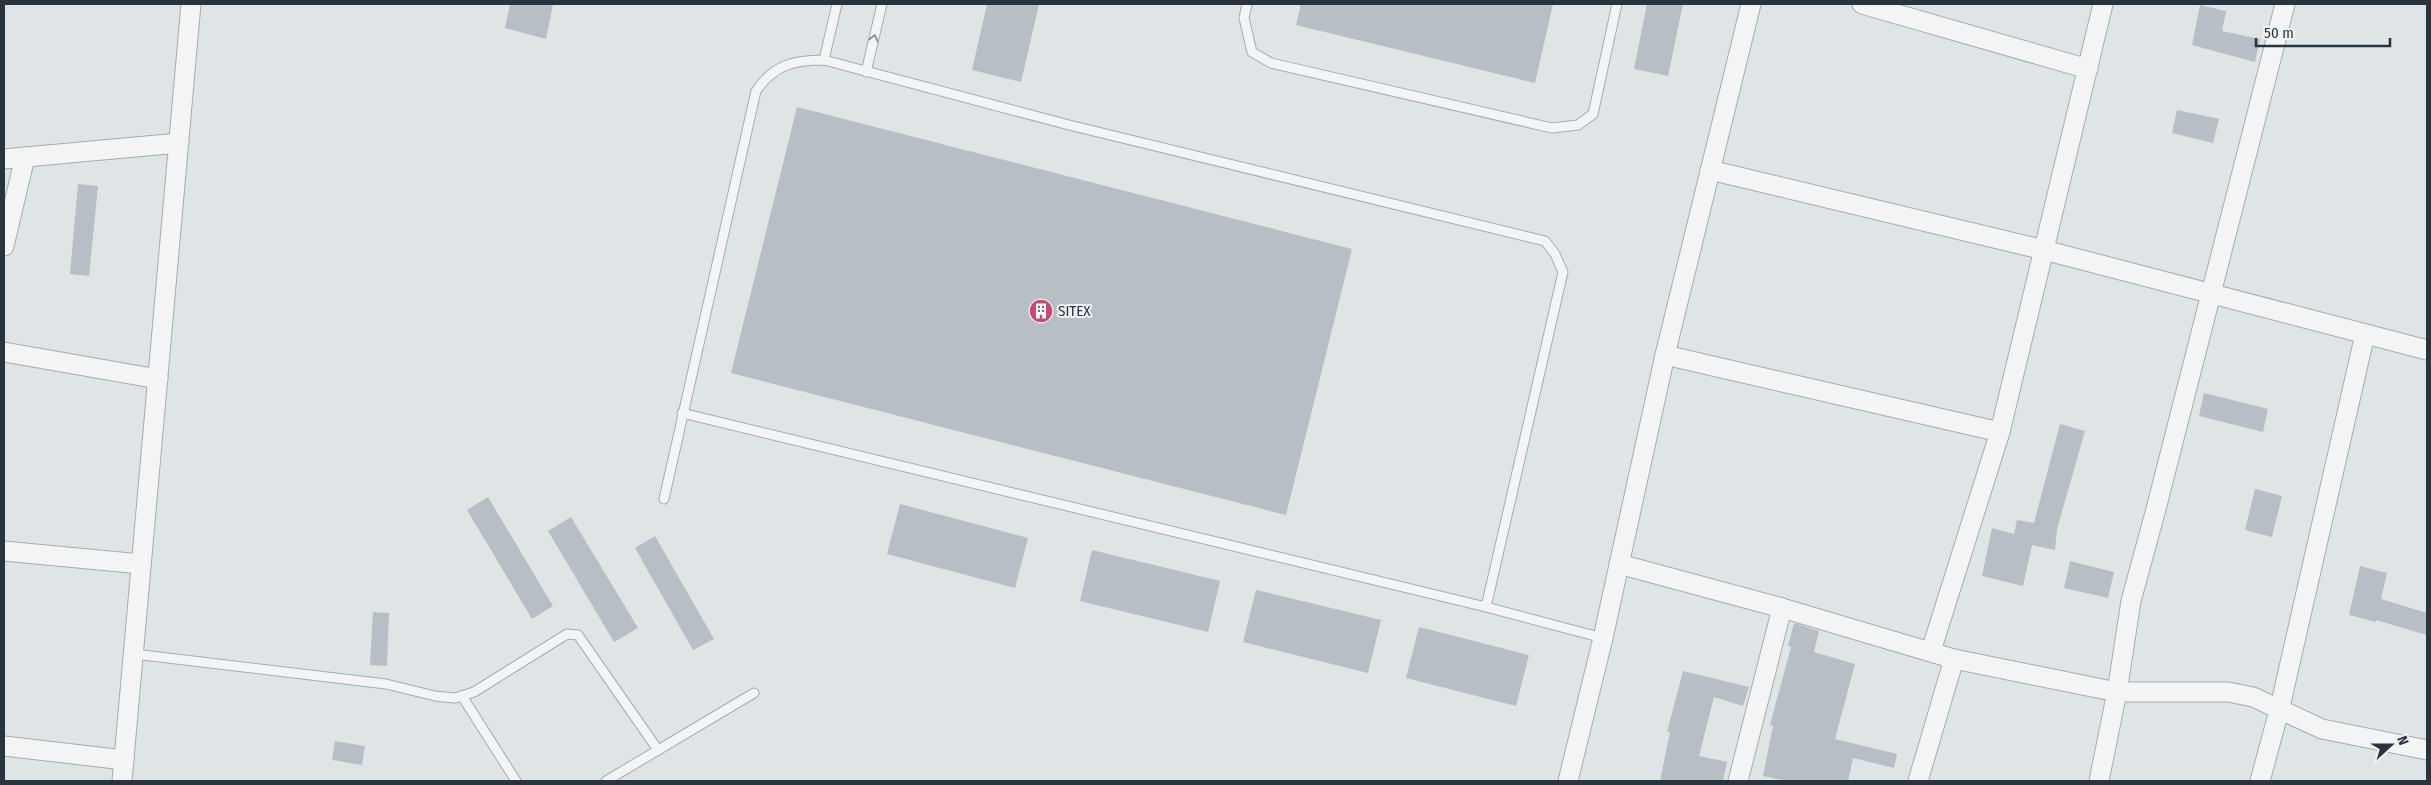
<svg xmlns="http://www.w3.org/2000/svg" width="2431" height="785" viewBox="0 0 2431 785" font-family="'Fira Sans Condensed',sans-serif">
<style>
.building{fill:#b7bec4}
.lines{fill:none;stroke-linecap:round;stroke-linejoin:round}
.service-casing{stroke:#a5acb1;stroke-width:11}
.minor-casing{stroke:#a5acb1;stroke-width:21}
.service{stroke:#f2f4f6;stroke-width:9}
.minor{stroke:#f2f4f6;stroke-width:19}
.oneway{stroke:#8e949a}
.labels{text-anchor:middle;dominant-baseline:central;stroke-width:4;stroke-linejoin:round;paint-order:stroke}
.poi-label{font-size:15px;fill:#29343e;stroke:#eef2f5;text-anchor:start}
</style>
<rect width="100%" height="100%" fill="#dfe4e7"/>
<g class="building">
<path d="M510 4H553L546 39 505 28Z"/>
<path d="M987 4H1039L1021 82 972 70Z"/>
<path d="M1301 4H1553L1535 83 1296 25Z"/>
<path d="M1647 4H1683L1668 76 1634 69Z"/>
<path d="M2200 5 2226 11 2222 31 2260 39 2255 62 2192 45Z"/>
<path d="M797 107 1352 249 1286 515 731 373Z"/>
<path d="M2177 110 2219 119 2213 143 2172 133Z"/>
<path d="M78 184 98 186 89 276 70 274Z"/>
<path d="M2204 393 2268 409 2263 432 2199 416Z"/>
<path d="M2060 424 2085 431 2057 529 2055 550 2032 545 2023 586 1982 576 1992 528 2014 534 2017 520 2034 523Z"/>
<path d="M2255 489 2282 496 2272 537 2245 530Z"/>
<path d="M488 497 553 606 532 619 467 510Z"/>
<path d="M900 504 1028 538 1015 588 887 554Z"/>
<path d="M571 517 638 628 614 642 548 531Z"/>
<path d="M655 536 714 639 693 650 635 548Z"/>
<path d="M1092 550 1220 581 1208 632 1080 601Z"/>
<path d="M2070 561 2114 572 2108 598 2064 588Z"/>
<path d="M2360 566 2387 573 2381 599 2427 613V635L2376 620V622L2349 615Z"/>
<path d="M1256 590 1381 620 1368 673 1243 642Z"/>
<path d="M373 612 389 613 387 666 370 665Z"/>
<path d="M1794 623 1819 631 1814 652 1855 664 1835 739 1897 754 1894 768 1853 758 1848 781H1787L1763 776 1773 726 1770 725 1791 647 1788 646Z"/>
<path d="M1419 627 1529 655 1516 706 1406 678Z"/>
<path d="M1683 671 1749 687 1743 706 1714 697 1699 756 1727 762 1723 781H1660L1670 732H1667Z"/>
<path d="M335 741 365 746 362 765 332 760Z"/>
</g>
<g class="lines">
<g class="service-casing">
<g id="service">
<path d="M1247 4 1244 18 1252 52 1271 63 1552 128 1578 125 1593 114 1617 4"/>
<path d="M824 60 837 4"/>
<path d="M866 72 882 4"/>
<path d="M682 413 1486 607 1603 638"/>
<path d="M664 499 756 91C774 65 793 60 824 60L1069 125 1545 241 1555 254 1563 272 1486 607"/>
<path d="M134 654 386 684 435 696 455 698 474 692 567 634 578 635 658 750"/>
<path d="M462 696 516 781"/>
<path d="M606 781 754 693"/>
</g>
</g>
<g class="minor-casing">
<g id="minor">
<path d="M1862 4 2088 69"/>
<path d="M4 159 179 143"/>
<path d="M1710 170 2044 250 2427 350"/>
<path d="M4 246 25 157"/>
<path d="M4 352 158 379"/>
<path d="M1665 355 2000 432"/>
<path d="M4 551 141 564"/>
<path d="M1619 564 1782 608 1954 659 2117 692H2228L2253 697 2322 729 2427 750"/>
<path d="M1931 651 2000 432 2103 4"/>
<path d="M4 746 124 760"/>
<path d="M122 781 191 4"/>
<path d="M1568 781 1603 638 1665 355 1751 4"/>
<path d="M1738 781 1782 608"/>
<path d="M1918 781 1954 659"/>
<path d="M2099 781 2117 692 2131 601 2156 509 2285 4"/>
<path d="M2260 781 2280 707 2365 334"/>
</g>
</g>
<use href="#service" class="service"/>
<use href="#minor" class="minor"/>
</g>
<defs><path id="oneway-chevron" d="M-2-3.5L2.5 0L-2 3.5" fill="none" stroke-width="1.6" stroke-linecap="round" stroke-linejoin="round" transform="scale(1.25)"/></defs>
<use class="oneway" href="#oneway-chevron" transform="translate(874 38) rotate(-77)"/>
<defs>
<g id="building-disc" transform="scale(1.25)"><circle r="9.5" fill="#c54b70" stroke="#eef2f5"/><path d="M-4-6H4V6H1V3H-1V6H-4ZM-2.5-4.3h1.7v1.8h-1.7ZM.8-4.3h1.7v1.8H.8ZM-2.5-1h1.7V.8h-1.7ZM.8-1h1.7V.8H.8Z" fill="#fff"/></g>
</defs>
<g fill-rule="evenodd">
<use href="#building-disc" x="1041" y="311"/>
</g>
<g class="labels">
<g class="poi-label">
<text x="1058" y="311">SITEX</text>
</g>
</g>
<rect width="2431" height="785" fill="none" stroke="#29343e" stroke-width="10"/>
<g transform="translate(2391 745) rotate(69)" stroke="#eef2f5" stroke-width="4" paint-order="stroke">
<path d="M0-4L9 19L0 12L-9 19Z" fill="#29343e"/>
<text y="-8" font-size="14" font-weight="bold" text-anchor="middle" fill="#29343e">N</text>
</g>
<path d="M2256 38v8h134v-8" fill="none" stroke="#29343e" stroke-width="2.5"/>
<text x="2264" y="38" font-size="15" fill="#29343e" stroke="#eef2f5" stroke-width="4" paint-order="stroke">50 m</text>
</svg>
